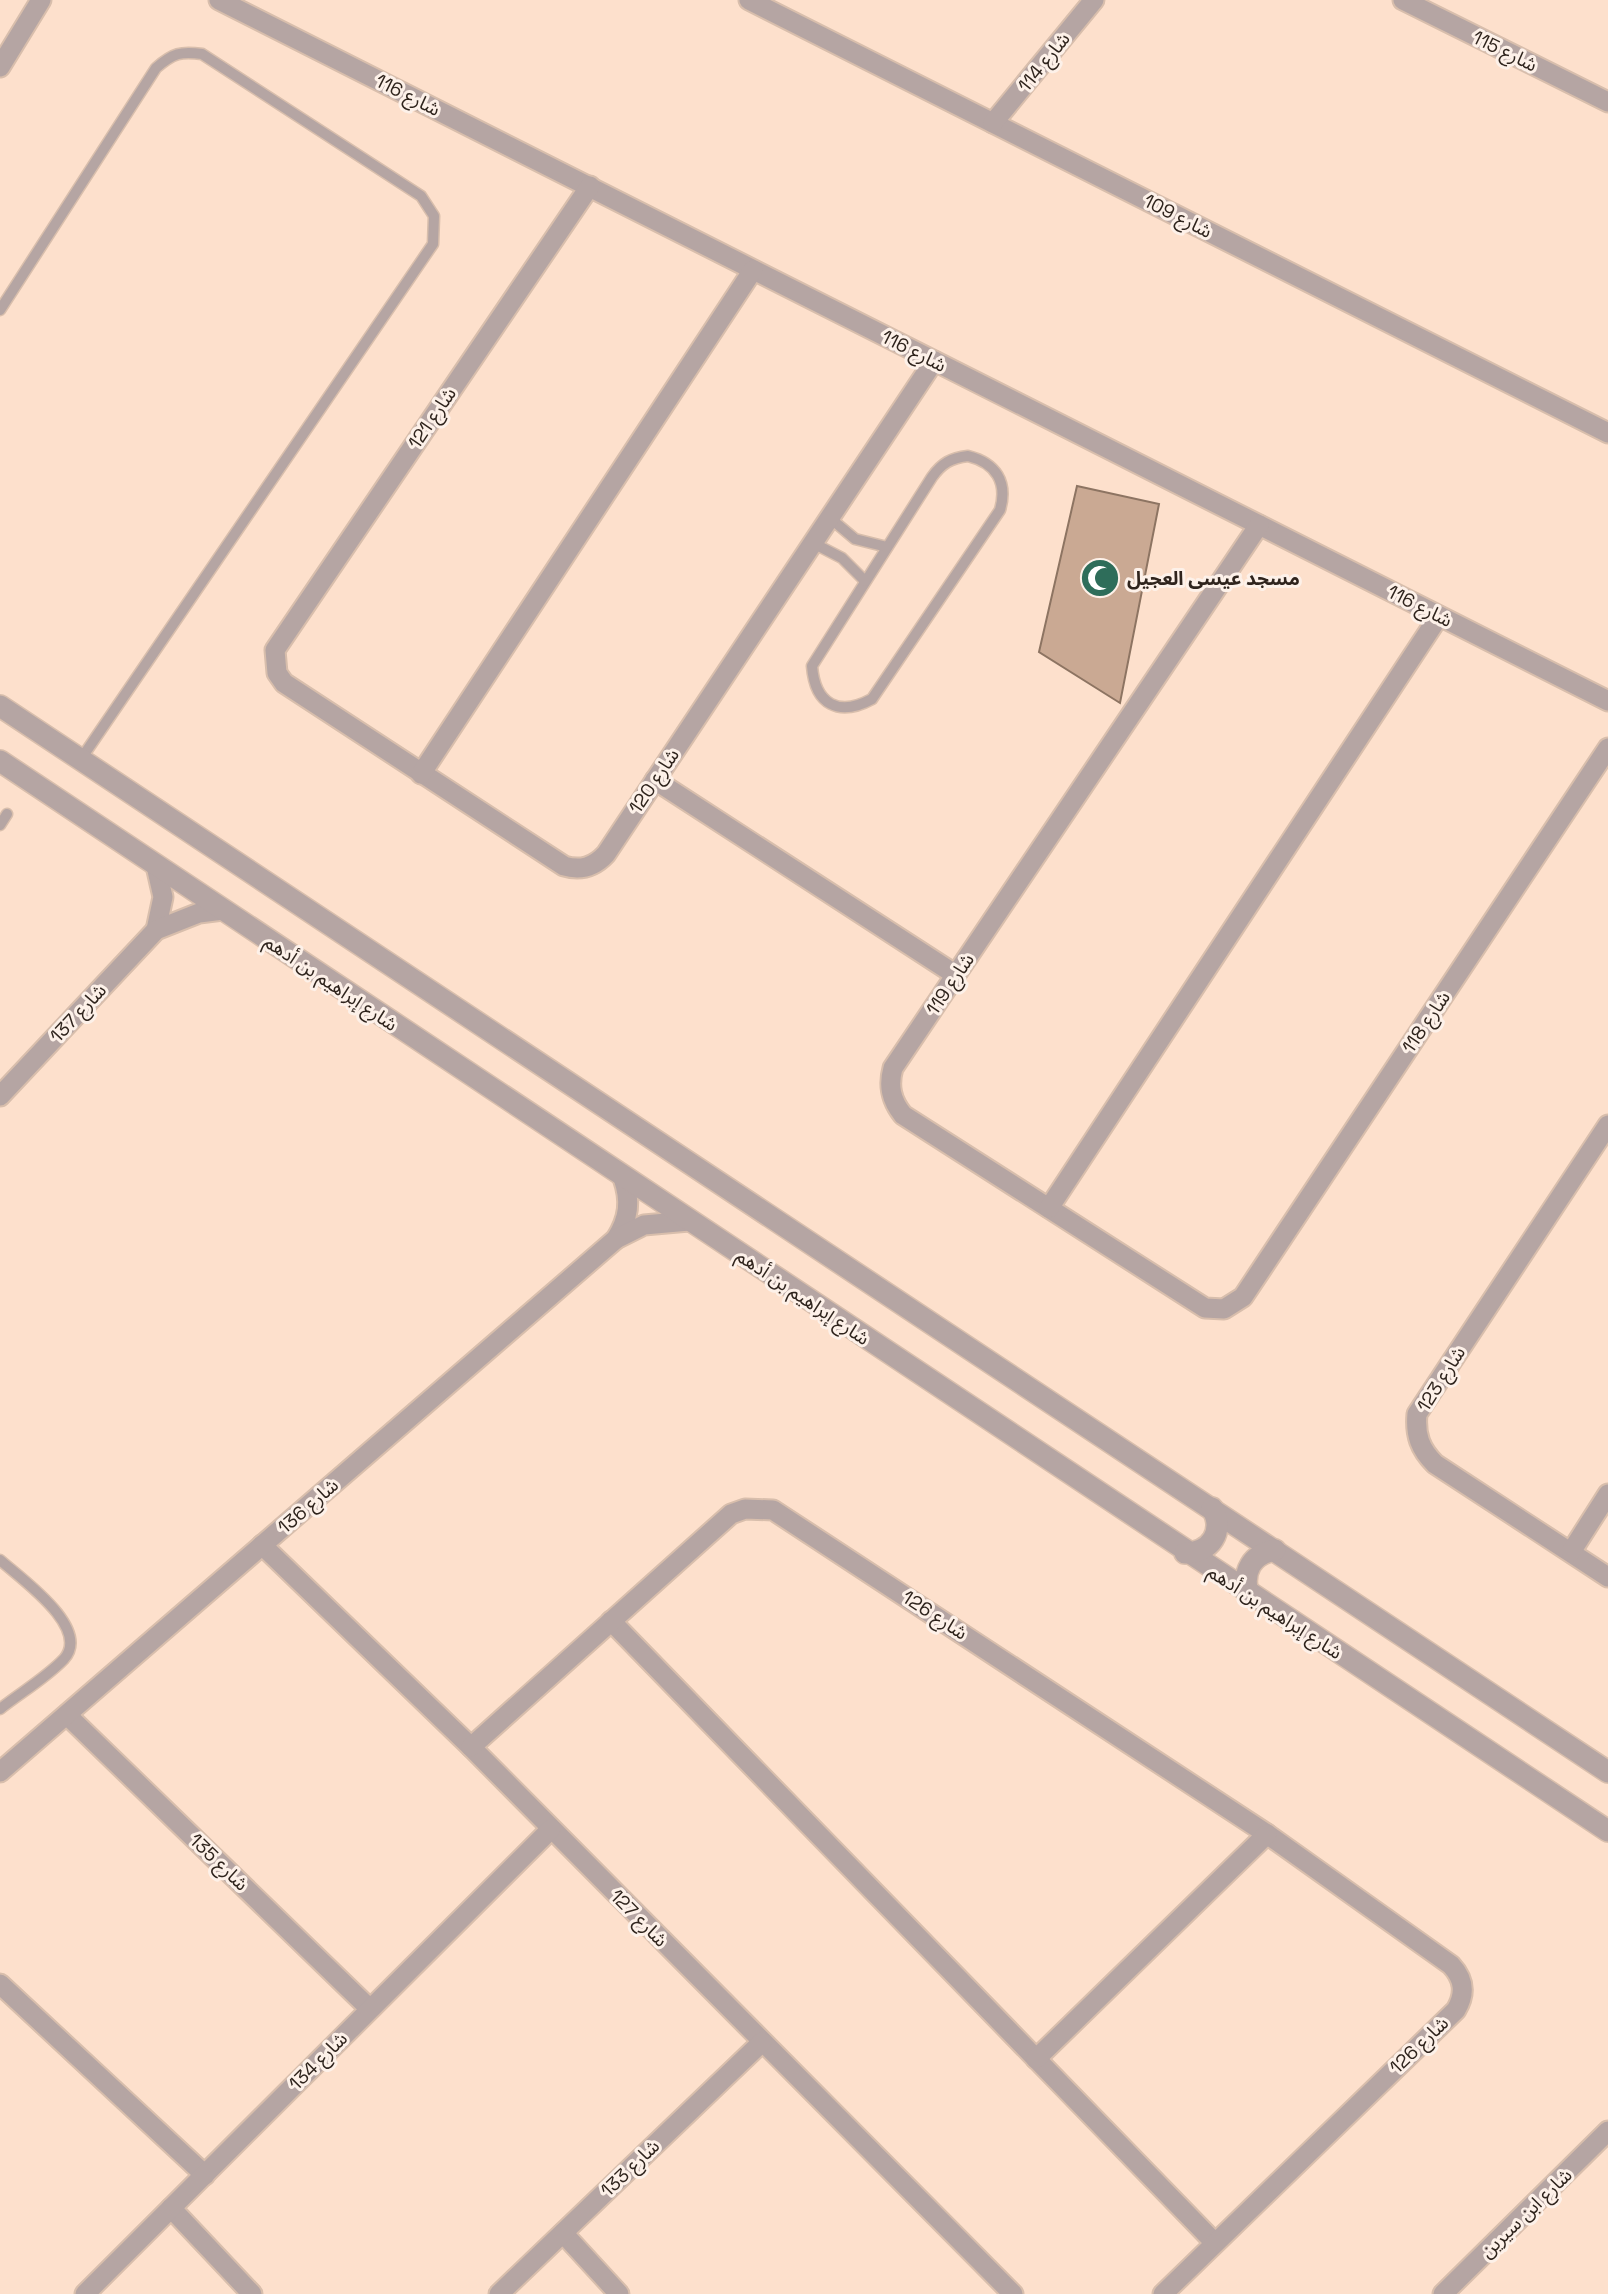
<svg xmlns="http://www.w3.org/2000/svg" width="1608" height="2294" viewBox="0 0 1608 2294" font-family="'Space Grotesk','Noto Sans Arabic',sans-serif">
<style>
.building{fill:#caa993;stroke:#8d7462;stroke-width:2}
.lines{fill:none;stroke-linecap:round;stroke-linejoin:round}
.service-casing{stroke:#d8beac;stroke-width:13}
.minor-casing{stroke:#d8beac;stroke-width:23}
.tertiary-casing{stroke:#d8beac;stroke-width:24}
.service{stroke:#b5a5a3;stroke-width:10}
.minor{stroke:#b5a5a3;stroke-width:19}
.tertiary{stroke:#b5a5a3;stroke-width:21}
.labels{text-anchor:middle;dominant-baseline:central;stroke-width:6;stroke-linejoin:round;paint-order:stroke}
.street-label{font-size:19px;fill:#2f241d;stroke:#fdf1e9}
.poi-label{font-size:19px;font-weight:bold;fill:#2f241d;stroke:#fdf1e9;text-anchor:start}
</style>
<rect width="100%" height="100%" fill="#fde0cc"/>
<path class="building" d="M1077 486 1159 504 1120 703 1039 652Z"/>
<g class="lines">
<g class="service-casing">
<g id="service">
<path d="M0 310 156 68C173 53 181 51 202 54L421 196 434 216 433 244 81 759"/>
<path d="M968 456C996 463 1008 482 1000 510L872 699C839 717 815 705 812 666L932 477C942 463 951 458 968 456Z"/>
<path d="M830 518 855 539 887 547"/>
<path d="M813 543 842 558 865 581"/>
<path d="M0 825 7 814"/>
<path d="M0 1560C20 1578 92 1628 64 1659 46 1678 20 1693 0 1709"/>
</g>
</g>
<g class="minor-casing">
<g id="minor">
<path d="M219 0 1608 701"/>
<path d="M749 0 1608 433"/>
<path d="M1403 0 1608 102"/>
<path d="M0 67 41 0"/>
<path d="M993 123 1094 0"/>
<path d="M590 186 275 650 277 673 284 683 564 866C581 871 594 867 606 854L934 361"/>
<path d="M1259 525 893 1068C888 1086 891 1100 903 1115L1205 1308 1224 1309 1243 1297 1608 748"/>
<path d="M421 774 753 270"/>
<path d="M655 780 956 975"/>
<path d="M156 930 163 897 156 866"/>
<path d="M0 1096 156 930 199 913 223 910"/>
<path d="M1608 1125 1417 1414C1415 1435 1420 1449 1435 1464L1608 1577"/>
<path d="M1049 1208 1439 616"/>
<path d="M616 1239C629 1218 631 1201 623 1178"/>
<path d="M262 1545 471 1747 1013 2294"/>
<path d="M1571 1552 1608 1494"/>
<path d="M611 1621 1215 2243"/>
<path d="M67 1715 370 2009"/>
<path d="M471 1747 731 1514 745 1509 773 1510 1267 1834 1451 1965C1464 1979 1466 1993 1456 2010L1163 2294"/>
<path d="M0 1772 616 1239 644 1225 689 1221"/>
<path d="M0 1984 205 2175"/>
<path d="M1036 2059 1267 1834"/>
<path d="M171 2208 252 2294"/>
<path d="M563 2233 619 2294"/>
<path d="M85 2294 551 1829"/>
<path d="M499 2294 762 2042"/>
<path d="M1443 2294 1608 2131"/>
</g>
</g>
<g class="tertiary-casing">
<g id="tertiary">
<path d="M0 706 1608 1772"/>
<path d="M0 761 1608 1831"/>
<path d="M1185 1553C1211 1553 1225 1531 1212 1508"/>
<path d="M1248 1594C1242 1571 1252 1554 1275 1550"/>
</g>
</g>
<use href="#service" class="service"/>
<use href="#minor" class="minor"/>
<use href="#tertiary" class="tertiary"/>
</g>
<defs>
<g id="mosque-disc" transform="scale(2.0125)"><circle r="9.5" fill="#2e6d5a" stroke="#fdf1e9"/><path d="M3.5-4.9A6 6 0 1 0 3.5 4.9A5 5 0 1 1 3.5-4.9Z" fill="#fff"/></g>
</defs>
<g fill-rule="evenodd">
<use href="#mosque-disc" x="1100" y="578"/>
</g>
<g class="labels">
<g class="street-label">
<text transform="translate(1505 51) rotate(26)">شارع 115</text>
<text transform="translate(1044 62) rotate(-51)">شارع 114</text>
<text transform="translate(408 95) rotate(27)">شارع 116</text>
<text transform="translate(1178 216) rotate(27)">شارع 109</text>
<text transform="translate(914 351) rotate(27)">شارع 116</text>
<text transform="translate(432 418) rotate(-56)">شارع 121</text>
<text transform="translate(1420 606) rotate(27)">شارع 116</text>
<text transform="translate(654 781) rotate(-56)">شارع 120</text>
<text transform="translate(331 983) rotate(34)">شارع إبراهيم بن أدهم</text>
<text transform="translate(950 984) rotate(-56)">شارع 119</text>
<text transform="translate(78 1013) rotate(-47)">شارع 137</text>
<text transform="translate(1426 1022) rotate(-56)">شارع 118</text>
<text transform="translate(803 1297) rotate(34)">شارع إبراهيم بن أدهم</text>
<text transform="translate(1441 1379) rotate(-58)">شارع 123</text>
<text transform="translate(308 1506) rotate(-41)">شارع 136</text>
<text transform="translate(1275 1612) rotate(33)">شارع إبراهيم بن أدهم</text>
<text transform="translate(935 1615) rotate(33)">شارع 126</text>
<text transform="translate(219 1862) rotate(44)">شارع 135</text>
<text transform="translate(639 1918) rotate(45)">شارع 127</text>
<text transform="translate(1419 2045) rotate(-44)">شارع 126</text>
<text transform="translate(318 2061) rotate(-45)">شارع 134</text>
<text transform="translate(630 2168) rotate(-44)">شارع 133</text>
<text transform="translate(1526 2213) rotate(-44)">شارع ابن سيرين</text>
</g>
<g class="poi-label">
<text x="1127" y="578">مسجد عيسى العجيل</text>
</g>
</g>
</svg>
